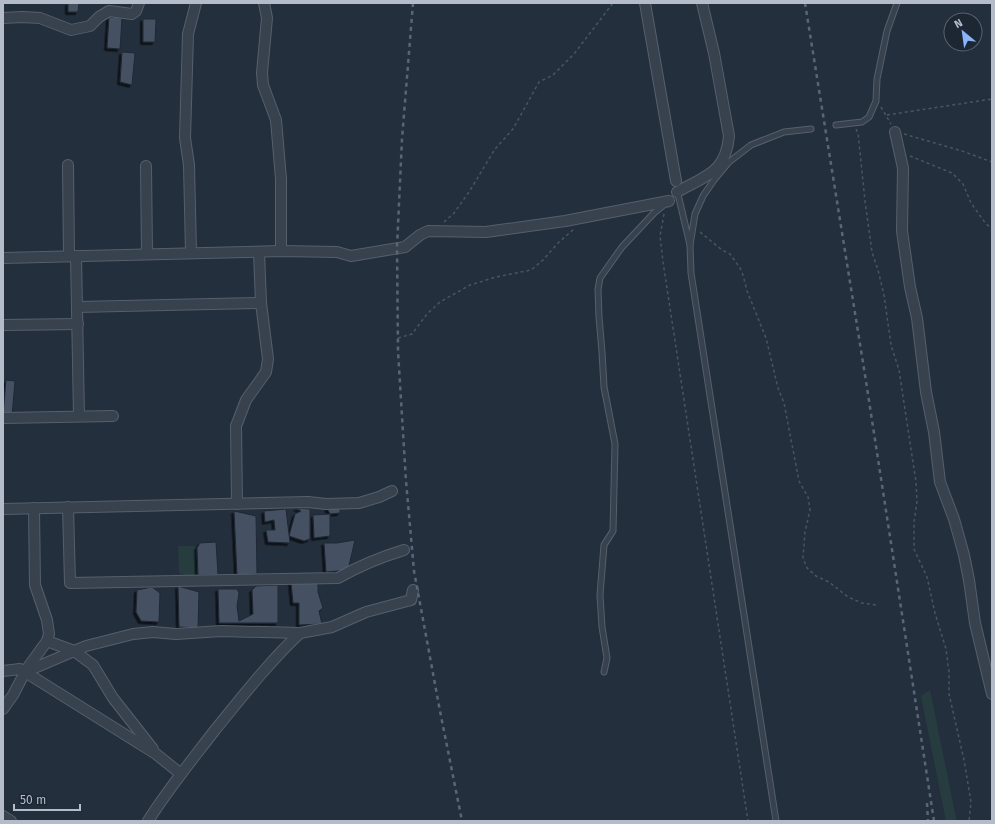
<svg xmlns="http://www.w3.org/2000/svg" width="995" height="824" viewBox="0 0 995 824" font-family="'Fira Sans',sans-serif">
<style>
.green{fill:#263c3f}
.building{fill:#455162;stroke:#1f2835;filter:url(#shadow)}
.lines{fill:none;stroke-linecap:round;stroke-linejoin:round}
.service-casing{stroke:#565f6c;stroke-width:7}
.minor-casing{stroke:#565f6c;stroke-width:12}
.path{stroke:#44595c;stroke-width:1.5;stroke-dasharray:3 3;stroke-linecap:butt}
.service{stroke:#38414e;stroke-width:5}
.minor{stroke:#38414e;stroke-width:10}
.rail{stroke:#5a6575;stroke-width:2.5;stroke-dasharray:4 4;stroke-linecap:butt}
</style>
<defs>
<filter id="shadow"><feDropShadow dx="-2.5" dy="2.5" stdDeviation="0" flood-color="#0009"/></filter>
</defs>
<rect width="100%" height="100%" fill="#242f3e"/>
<g class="green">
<path d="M178 546H198V575L191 577 179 573Z"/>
<path d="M930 690 956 818 957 821H946L921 696Z"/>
</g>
<g class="building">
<path d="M68 3H79L78 12H68Z"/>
<path d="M109 17 122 18 120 49 107 48Z"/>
<path d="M143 19H156L155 42H143Z"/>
<path d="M122 52 135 53 132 85 120 82Z"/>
<path d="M6 380 15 381 12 416 3 415Z"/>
<path d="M340 507V513L330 514 327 508Z"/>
<path d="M296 508 310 509V539L304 541 289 536 295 514 301 511Z"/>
<path d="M286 509 290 543 268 542 266 530H275L274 520 265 522 264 511Z"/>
<path d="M234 511 256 516 257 574 237 575Z"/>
<path d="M330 514V536L314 538 313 515Z"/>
<path d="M355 540 348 570 326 572 324 543H337Z"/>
<path d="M216 542 218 575H198L197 548 200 543Z"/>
<path d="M291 582H318V592L323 608 319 611 322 624 299 625V603H293Z"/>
<path d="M278 585V623H219L218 589H237L239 593 237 606 239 621 253 614 252 590 256 586Z"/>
<path d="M178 586 199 592 198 628 179 627Z"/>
<path d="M152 587 160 593 159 622 141 621 136 612 137 590Z"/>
</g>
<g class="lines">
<g class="service-casing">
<g id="service">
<path d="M836 125 862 122 869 117 876 101 877 79 887 31 897 3"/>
<path d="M677 190 690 245 695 214 703 196 714 180 729 162 751 145 784 132 811 129"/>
<path d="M690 245 691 273 776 821"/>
<path d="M604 672 607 658 602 627 600 595 604 545 613 531 615 444 604 387 602 352 599 317 598 289 600 278 622 247 654 213 665 204"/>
</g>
</g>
<g class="minor-casing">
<g id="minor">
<path d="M264 3 267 18 262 73 263 85 276 120 281 179V251"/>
<path d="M645 3 676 181"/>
<path d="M3 18 22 17 40 18 71 30 90 26 99 17 109 11 132 14 136 11 139 3"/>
<path d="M895 132 903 168 902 231 910 287 917 318 926 392 934 432 940 482 954 519 964 555 969 580 975 623 992 694"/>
<path d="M68 165 69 256"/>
<path d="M146 166 147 254"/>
<path d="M677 192C705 176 726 173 729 136L714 53 702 3"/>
<path d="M191 253 189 165 185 138 188 34 196 3"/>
<path d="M76 256 79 416"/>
<path d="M3 258 281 251 337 252 351 256 405 247 420 235 428 231 486 232 565 221 669 201"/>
<path d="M77 307 261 303"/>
<path d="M3 325 78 324"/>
<path d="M3 418 113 416"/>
<path d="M237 504 236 426 246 400 266 372 268 359 261 303 259 252"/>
<path d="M68 507 70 583 338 578C359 566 381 557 404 550"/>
<path d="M3 509 308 502 326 504 359 503 379 497 392 491"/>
<path d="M47 641 74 651 93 665 113 698 153 749"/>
<path d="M26 670 47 641 49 634 47 620 35 585 34 508"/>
<path d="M3 671 20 669 25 672 13 695 3 709"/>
<path d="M25 672 86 646 133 634 153 632 176 634 221 631 300 633 332 627 366 612 411 600 413 590"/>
<path d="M25 672 156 754 181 774"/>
<path d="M3 816 11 821"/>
<path d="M148 821C168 789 192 760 215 730 242 697 269 662 300 633"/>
</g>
</g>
<g class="path">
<path d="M881 107 891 124"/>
<path d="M887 115 992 99"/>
<path d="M856 129 858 133 865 201 872 252 878 270 884 295 891 345 899 370 916 482 917 502 914 522V549L927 577 935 613 946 649 949 672V694L964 760 971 802 969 821"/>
<path d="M904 134 962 151 992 162"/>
<path d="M910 156 952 173 963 184 971 203 986 224 992 228"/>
<path d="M664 214 660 236 663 262 748 821"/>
<path d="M444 222 454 213 469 192 495 149 513 129 539 82 553 75 574 54 613 3"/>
<path d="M700 232 722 250 730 254 740 268 743 275 747 291 766 338 778 388 784 403 799 481 808 497 810 510 805 532 803 558 807 568 816 576 829 582 848 597 862 603 876 605"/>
<path d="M398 338 412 334 427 314 440 302 470 285 496 277 531 270 543 260 558 243 574 229"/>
</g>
<use href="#service" class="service"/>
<use href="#minor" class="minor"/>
<g class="rail">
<path d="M413 3 402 139 397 247 398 351 406 481 414 571 440 711 462 821"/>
<path d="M805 3 865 375 934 821"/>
<path d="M927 803 928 821"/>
</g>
</g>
<rect width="995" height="824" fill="none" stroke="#b4bcc9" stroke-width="8"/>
<g transform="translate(963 32) rotate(331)"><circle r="19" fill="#1d2633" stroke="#59626f"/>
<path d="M0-3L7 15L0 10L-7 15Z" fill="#8ab4f8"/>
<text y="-6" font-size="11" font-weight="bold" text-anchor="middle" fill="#b4bcc9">N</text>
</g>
<path d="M14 804v6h66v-6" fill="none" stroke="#b4bcc9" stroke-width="2"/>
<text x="20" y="804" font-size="12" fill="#b4bcc9" stroke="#1d2633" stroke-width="3" paint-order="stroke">50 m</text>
</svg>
